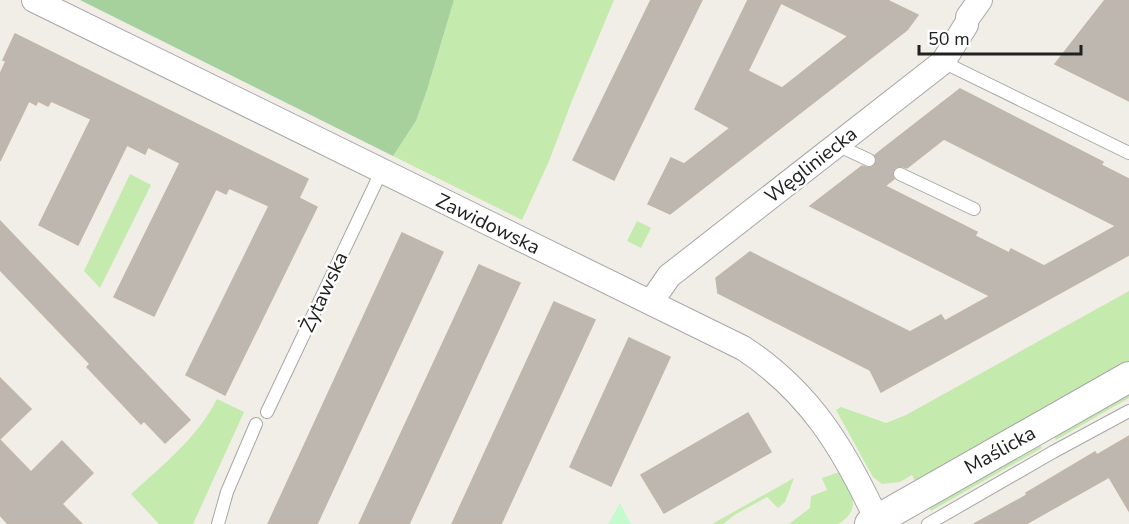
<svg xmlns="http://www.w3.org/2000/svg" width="1129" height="524" viewBox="0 0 1129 524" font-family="'Nunito Sans',sans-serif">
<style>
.grass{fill:#c5eaad}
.forest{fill:#a6d09c}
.park{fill:#c5face}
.building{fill:#bdb7b0;stroke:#c2b6a9;stroke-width:1.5;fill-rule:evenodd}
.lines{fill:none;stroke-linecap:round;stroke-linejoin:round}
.service-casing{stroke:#a7a7a7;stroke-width:14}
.minor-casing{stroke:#a7a7a7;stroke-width:26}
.tertiary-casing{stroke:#a7a7a7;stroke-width:32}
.service{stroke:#fff;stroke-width:12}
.minor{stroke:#fff;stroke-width:24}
.tertiary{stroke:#fff;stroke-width:30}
.labels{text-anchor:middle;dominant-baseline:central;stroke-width:5;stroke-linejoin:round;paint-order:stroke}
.street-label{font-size:20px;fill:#202020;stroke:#fff}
</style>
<rect width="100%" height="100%" fill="#f1eee7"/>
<g class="grass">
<path d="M454 0H614L573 98 549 161 522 220 393 156 416 121 427 90Z"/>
<path d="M130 174 151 185 100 288 84 271Z"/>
<path d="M637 221 651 228 641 248 627 241Z"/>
<path d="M1129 291V362L915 481 912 475 900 482 882 484 873 477 836 410 841 407 886 423 906 415Z"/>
<path d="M1129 386V398L1056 440 1051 430Z"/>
<path d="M217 399 244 412 193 524H159L131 494C162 466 198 437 217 399Z"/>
<path d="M1036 438 1042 448 931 511 924 501Z"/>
<path d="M842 471C851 491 863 510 838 524H789L810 508 811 496 827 490 822 478Z"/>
<path d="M794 478 785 502 778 508 767 497 736 514 723 524H712Z"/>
</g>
<path class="forest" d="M80 0H454L427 90 416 121 393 156Z"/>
<path class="park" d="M620 503 631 524H608Z"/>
<g class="building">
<path d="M651 0H702L614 180 573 160Z"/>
<path d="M748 0H887L918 15 907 30 670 214 648 204 671 158 684 164 730 128 695 109ZM781 3 848 36 782 88 748 71Z"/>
<path d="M1105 0H1129V101L1055 64Z"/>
<path d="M15 34 308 179 299 198 317 207 225 395 186 375 269 206 229 188 226 194 216 189 154 316 114 297 180 163 148 147 145 154 127 145 78 245 39 225 91 119 51 101 48 106 38 101 36 105 29 101 0 161V74L6 61 3 60Z"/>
<path d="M960 89 1103 162 1101 165 1129 179V255L881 392 870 370 718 293 716 278 750 252 910 332 941 315 945 321 990 296 810 206 862 166 869 168 874 166 877 160 875 155ZM944 139 1116 226 1044 266 1011 249 1009 253 975 236 977 232 885 186 894 179 892 174 895 168 900 166 907 168Z"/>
<path d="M0 221 190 420 165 443 144 421 141 424 87 367 90 364 0 270Z"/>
<path d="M402 233 443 252 317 524H268Z"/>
<path d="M479 265 520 283 409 524H359Z"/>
<path d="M554 302 595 320 501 524H452Z"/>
<path d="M629 338 670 357 611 486 570 467Z"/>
<path d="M0 378 31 409 0 439Z"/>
<path d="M748 413 771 452 664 513 641 475Z"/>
<path d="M1129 436V511L1109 477 1026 524H974L1027 495 1026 493 1095 452 1097 455Z"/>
<path d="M0 440 31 472 62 441 93 473 62 504 82 524H8L0 515Z"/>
</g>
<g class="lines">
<g class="service-casing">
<g id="service">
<path d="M943 62 1129 153"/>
<path d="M837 145 869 160"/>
<path d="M900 174 974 209"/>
<path d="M267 412 381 172"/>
<path d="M218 524 227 492 256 424"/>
<path d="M928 524 1053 452 1129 411"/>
</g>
</g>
<g class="minor-casing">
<g id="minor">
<path d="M34 0 743 348C810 392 844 449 877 520"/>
<path d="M968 17 980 0"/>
<path d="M651 302 669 276 943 62 966 25"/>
</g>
</g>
<g class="tertiary-casing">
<path id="tertiary" d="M870 524 1129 377"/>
</g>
<use href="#service" class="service"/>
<use href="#minor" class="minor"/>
<use href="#tertiary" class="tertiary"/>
</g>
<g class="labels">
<g class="street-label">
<text transform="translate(811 165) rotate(-38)">Węgliniecka</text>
<text transform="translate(488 224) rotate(26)">Zawidowska</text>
<text transform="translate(324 292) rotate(-65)">Żytawska</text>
<text transform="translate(1000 450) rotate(-29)">Maślicka</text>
</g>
</g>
<path d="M919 45v9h162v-9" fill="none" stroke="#202020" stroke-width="3"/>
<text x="928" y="45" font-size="18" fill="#202020" stroke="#ffffff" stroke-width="4.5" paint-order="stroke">50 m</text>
</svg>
